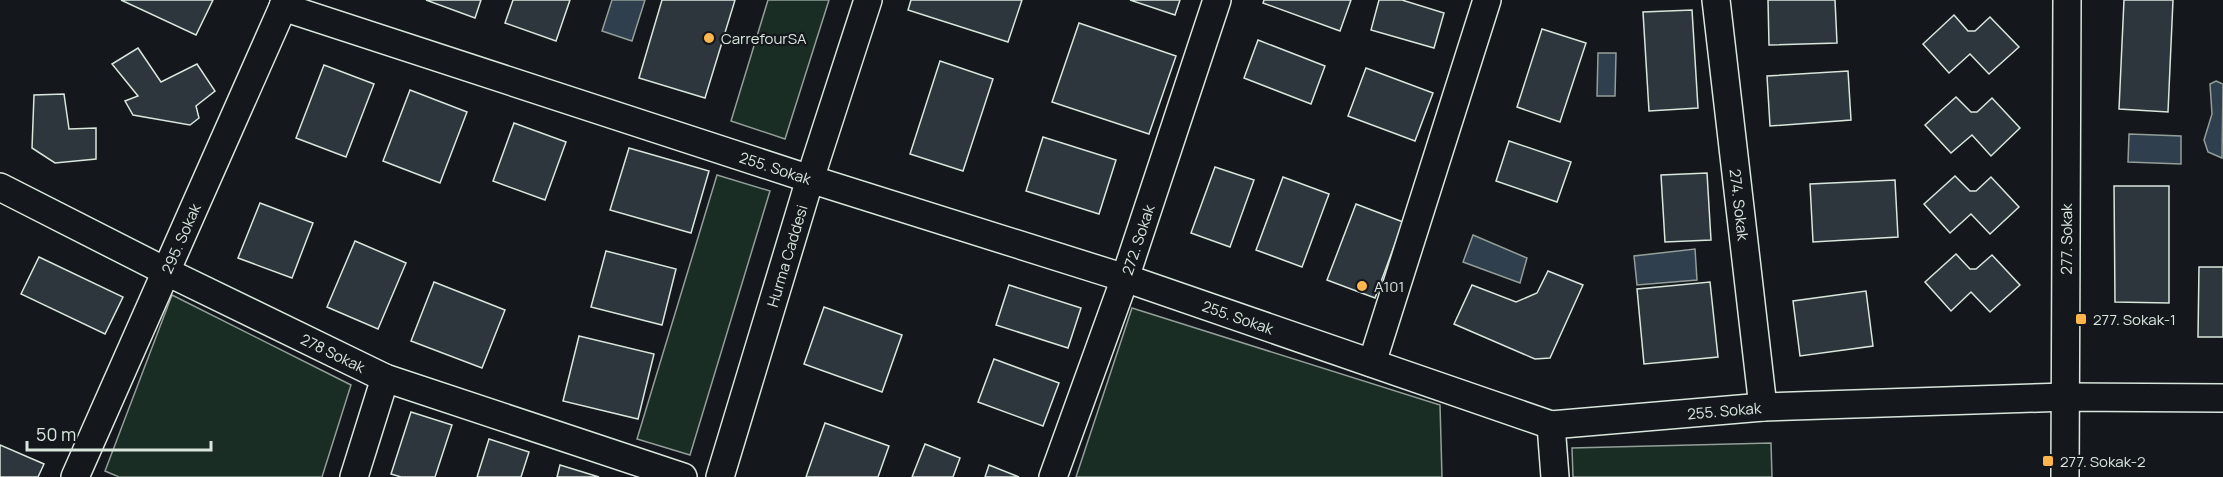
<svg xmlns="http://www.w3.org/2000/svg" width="2223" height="477" viewBox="0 0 2223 477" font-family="Manrope,sans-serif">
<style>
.green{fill:#1a2d24;stroke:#939e99;stroke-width:1.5}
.water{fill:#2f3f4d;stroke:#939e99;stroke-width:1.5}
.building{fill:#2c363c;stroke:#d8e6dc;stroke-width:1.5}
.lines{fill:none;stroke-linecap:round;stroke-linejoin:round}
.minor-casing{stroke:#d8e6dc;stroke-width:30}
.minor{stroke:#14181c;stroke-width:27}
.poi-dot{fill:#ffb74d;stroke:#14181c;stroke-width:2}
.labels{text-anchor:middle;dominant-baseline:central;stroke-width:4.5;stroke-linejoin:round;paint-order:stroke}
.poi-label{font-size:15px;fill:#d8e6dc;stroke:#14181c;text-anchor:start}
.street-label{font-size:15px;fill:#d8e6dc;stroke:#14181c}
</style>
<rect width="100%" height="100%" fill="#14181c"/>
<g class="green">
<path d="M768 0H829L785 139 731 121Z"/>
<path d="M717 175 770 191 690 455 637 439Z"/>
<path d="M172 295 351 385 322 477H119L105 471Z"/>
<path d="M1132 308 1440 405 1442 477H1076Z"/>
<path d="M1771 443 1772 477H1573L1572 448Z"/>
</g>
<g class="water">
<path d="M612 0H645L632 41 602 31Z"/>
<path d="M1598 53H1616L1615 96H1597Z"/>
<path d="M2216 81 2223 84 2222 158 2208 152 2204 140 2212 114 2210 84Z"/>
<path d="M2129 134 2181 136V164L2128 162Z"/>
<path d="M1473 235 1527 258 1520 283 1463 262Z"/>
<path d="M1695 249 1697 280 1637 285 1634 256Z"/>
</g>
<g class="building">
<path d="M121 0H213L196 35Z"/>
<path d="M426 0H481L475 18Z"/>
<path d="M513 0H570L556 41 505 23Z"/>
<path d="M662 0H735L705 98 639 78Z"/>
<path d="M911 0H1022L1008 42 908 10Z"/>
<path d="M1130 0H1180L1175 15Z"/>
<path d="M1264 0H1351L1340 31 1263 3Z"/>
<path d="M1379 0H1402L1444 13 1434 48 1371 30Z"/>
<path d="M1768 0H1835L1837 43 1769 45Z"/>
<path d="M2124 0H2173L2168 112 2119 109Z"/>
<path d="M1692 10 1698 108 1649 111 1643 12Z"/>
<path d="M1954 15 1968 31H1975L1990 17 2019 47 1989 74 1970 54 1949 73 1923 44Z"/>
<path d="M1079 23 1176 56 1149 134 1052 102Z"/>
<path d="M1542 29 1586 43 1560 122 1517 107Z"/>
<path d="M1258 40 1325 66 1311 104 1244 78Z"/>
<path d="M138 48 161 82 197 64 215 91 196 106 199 118 190 125 133 115 125 101 138 96 112 64Z"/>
<path d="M940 61 993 79 963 171 910 154Z"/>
<path d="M324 65 374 84 346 157 296 138Z"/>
<path d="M1366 68 1433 93 1415 141 1348 116Z"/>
<path d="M1848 71 1851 120 1770 126 1767 76Z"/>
<path d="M410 90 467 112 440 183 383 161Z"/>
<path d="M64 94 69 129 96 128V159L55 163 32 148 34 95Z"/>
<path d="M1956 97 1971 112H1977L1992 98 2020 128 1991 156 1972 135 1951 153 1925 125Z"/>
<path d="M514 123 566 142 545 200 493 181Z"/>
<path d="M1043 137 1116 160 1099 214 1026 191Z"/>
<path d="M1509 141 1571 162 1557 202 1496 181Z"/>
<path d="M629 148 709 171 691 233 610 210Z"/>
<path d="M1215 167 1254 180 1230 247 1191 233Z"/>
<path d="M1707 173 1711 240 1665 242 1661 175Z"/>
<path d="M1955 176 1970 191H1976L1991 177 2019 207 1990 234 1971 214 1950 233 1924 204Z"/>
<path d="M1283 177 1329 194 1302 267 1256 250Z"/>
<path d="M1895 180 1898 237 1813 242 1810 184Z"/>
<path d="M2114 186H2169V303L2115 302Z"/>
<path d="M260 203 313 223 292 278 238 258Z"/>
<path d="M1356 204 1403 222 1375 298 1327 280Z"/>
<path d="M355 241 406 263 378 329 327 307Z"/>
<path d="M606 251 676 269 662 325 591 307Z"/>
<path d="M1956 254 1970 269H1976L1992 255 2020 285 1990 312 1971 292 1951 311 1925 282Z"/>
<path d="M39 257 123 297 105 334 21 294Z"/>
<path d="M2199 267H2223V337H2198Z"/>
<path d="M1548 271 1583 285 1550 358 1535 359 1454 324 1472 285 1516 302 1537 293Z"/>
<path d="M434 282 505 310 482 368 411 341Z"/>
<path d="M1710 282 1718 357 1644 364 1637 289Z"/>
<path d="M1009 285 1081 308 1068 348 996 325Z"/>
<path d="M1866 291 1873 346 1800 356 1793 301Z"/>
<path d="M824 307 902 335 882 392 804 364Z"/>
<path d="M579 336 654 354 638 419 563 401Z"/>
<path d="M994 359 1059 383 1043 426 978 402Z"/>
<path d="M411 412 452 425 435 477H401L391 474Z"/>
<path d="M825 423 889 446 878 477H806Z"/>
<path d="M489 439 529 452 521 477H477Z"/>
<path d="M925 444 960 458 953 477H912Z"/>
<path d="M0 445 44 464 38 477H0Z"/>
<path d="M560 465 599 477H557Z"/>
<path d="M989 465 1019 477H985Z"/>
</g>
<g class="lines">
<g class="minor-casing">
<g id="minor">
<path id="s1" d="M1716 0 1763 407"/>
<path id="s2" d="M283 7 810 179 1125 278 1551 425 1763 407 2066 397 2223 398"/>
<path id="s3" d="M0 187 165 271 385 378 683 477"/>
<path d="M1372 363 1487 0"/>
<path d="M1551 425 1555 477"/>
<path id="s4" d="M75 477 283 7 285 0"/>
<path d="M354 477 385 378"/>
<path id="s5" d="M720 477 810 179 868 0"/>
<path id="s6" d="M1053 477 1125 278 1217 0"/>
<path id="s7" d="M2065 477 2067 0"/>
</g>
</g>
<use href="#minor" class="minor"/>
</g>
<g class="poi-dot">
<circle cx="709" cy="38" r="6"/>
<circle cx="1362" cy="286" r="6"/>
<rect x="2075" y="313" width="12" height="12" rx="3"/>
<rect x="2042" y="455" width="12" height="12" rx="3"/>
</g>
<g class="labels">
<g class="poi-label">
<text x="721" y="38">CarrefourSA</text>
<text x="1374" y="286">A101</text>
<text x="2093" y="319">277. Sokak-1</text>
<text x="2060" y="461">277. Sokak-2</text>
</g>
<g class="street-label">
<text stroke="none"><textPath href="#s2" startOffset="518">255. Sokak</textPath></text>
<text stroke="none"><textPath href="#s1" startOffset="206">274. Sokak</textPath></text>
<text stroke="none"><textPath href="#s4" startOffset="261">295. Sokak</textPath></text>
<text stroke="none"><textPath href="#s6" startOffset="252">272. Sokak</textPath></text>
<text stroke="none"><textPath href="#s7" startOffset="238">277. Sokak</textPath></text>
<text stroke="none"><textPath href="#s5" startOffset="231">Hurma Caddesi</textPath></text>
<text stroke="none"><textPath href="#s2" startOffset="1004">255. Sokak</textPath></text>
<text stroke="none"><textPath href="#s3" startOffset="372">278 Sokak</textPath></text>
<text stroke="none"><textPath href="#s2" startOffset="1509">255. Sokak</textPath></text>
</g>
</g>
<path d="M27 441v9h184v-9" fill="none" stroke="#d8e6dc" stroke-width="3"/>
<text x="36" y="441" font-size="18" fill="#d8e6dc" stroke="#14181c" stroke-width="4.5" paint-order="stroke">50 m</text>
</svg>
